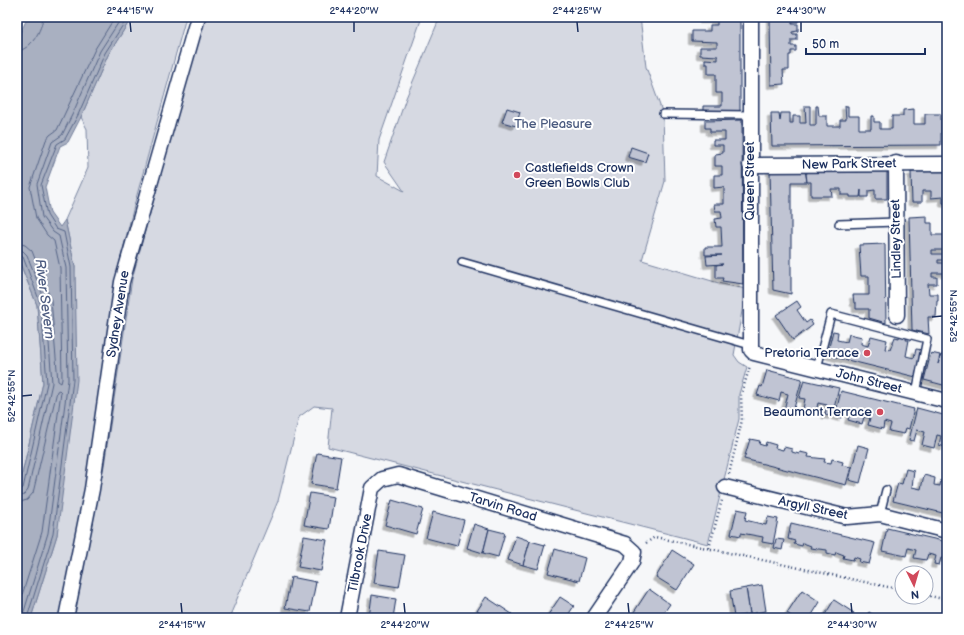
<svg xmlns="http://www.w3.org/2000/svg" width="964" height="635" viewBox="0 0 964 635" font-family="'Balsamiq Sans',sans-serif">
<style>
.green{fill:#d6d9e2;stroke:#7884a0}
.water{fill:#a9b0c1;stroke:#707c99}
.lines{fill:none;stroke-linecap:round;stroke-linejoin:round}
.shore{stroke:#546386;stroke-width:1}
.building{fill:#c0c4d3;stroke:#1b2f5e;filter:url(#shadow)}
.service-casing{stroke:#1b2f5e;stroke-width:10}
.minor-casing{stroke:#1b2f5e;stroke-width:17}
.path{stroke:#1b2f5e;stroke-width:2.5;stroke-dasharray:1 3;stroke-linecap:butt}
.service{stroke:#fff;stroke-width:7}
.minor{stroke:#fff;stroke-width:14}
.ticks{fill:none;stroke:#1b2f5e;stroke-width:1.5}
.poi-dot{fill:#d1495b;stroke:#fff;stroke-width:1.5}
.labels{text-anchor:middle;dominant-baseline:central;stroke-width:4;stroke-linejoin:round;paint-order:stroke}
.park-label{font-size:13px;fill:#4a5a7f;stroke:#fff}
.street-label{font-size:13px;fill:#1b2f5e;stroke:#fff}
.poi-label{font-size:13px;fill:#1b2f5e;stroke:#fff;text-anchor:end}
.water-label{font-size:14px;font-style:italic;fill:#4d5c81;stroke:#fff}
.neatline{fill:none;stroke:#1b2f5e;stroke-width:1.5}
.ticks-label{font-size:10px;text-anchor:middle;fill:#1b2f5e}
</style>
<defs>
<filter id="shadow"><feDropShadow dx="-3.5" dy="3.5" stdDeviation="0" flood-color="#0004"/></filter>
</defs>
<rect width="100%" height="100%" fill="#f6f7f9"/>
<filter id="ink" filterUnits="userSpaceOnUse"><feTurbulence type="fractalNoise" baseFrequency=".025" numOctaves="2"/><feDisplacementMap in="SourceGraphic" scale="8" xChannelSelector="R" yChannelSelector="G"/><feConvolveMatrix kernelMatrix="1 2 1 2 8 2 1 2 1" color-interpolation-filters="sRGB"/></filter>
<g filter="url(#ink)">
<g class="green">
<path d="M132 17H186L135 202 115 281 86 488 59 618H31L57 535 75 267 65 220 88 168 87 129 81 117 108 55Z"/>
<path d="M204 17H422L379 140 377 176 404 191 384 162 406 98 440 17H640L646 67 663 114 665 181 642 260 722 284 746 289 734 355 739 362 747 367 739 394V419L708 544 328 447 332 408 314 406 299 417 278 501 229 618H71L104 466 132 279Z"/>
<path d="M17 249 19 261 37 305 43 383 17 496Z"/>
</g>
<path class="water" d="M28 17H132L108 55 81 117 68 142 60 146 45 187 50 213 60 227 65 220 75 267 77 380 57 535 31 618H17V496L43 383 37 305 19 261 17 249V39Z"/>
<g class="lines">
<g class="shore">
<path d="M17 51C31 50 42 30 43 17"/>
<path d="M17 243 25 245 32 251 51 300 58 381 61 383 62 379 60 268 54 241 47 235 36 218 30 187 46 140 50 135 57 130 95 49 115 17"/>
<path d="M17 249 23 251 27 255 46 303 52 383 28 490 24 495 17 497"/>
<path d="M17 254 23 257 41 305 47 383 23 488 17 492"/>
<path d="M17 503 27 500 33 493 57 391 59 390 61 392 42 532 17 611"/>
<path d="M22 618 48 533 68 380 66 268 59 236 53 232 42 217 37 184 52 142 62 135 73 113 100 51 122 17"/>
<path d="M27 618 53 534 73 380 71 267 64 232 56 229 47 215 41 185 57 144 65 139 78 115 105 53 128 17"/>
</g>
</g>
<g class="building">
<path d="M703 17H740V111H703V106H722V93H716V74H708V64H705V59L718 60V56L700 55V47H717V42L692 41V31H710V25H717V20H703Z"/>
<path d="M770 17H798V22H792V24H798V31L792 32V34H797V40H791V46H796V51H791V55H789V70H783L784 84 771 85Z"/>
<path d="M805 106H810V125H816V106H818L819 116H827V126H840V120H846L845 106H848V116H859V129H871V116H874V122H880V129H892V116H903V110L914 109V124H925V114H941V145L772 146 771 113H779L780 121 781 113H790V123H793V116H800V123H806Z"/>
<path d="M507 108 520 112 516 126 502 122Z"/>
<path d="M742 120 743 284 722 281 723 278H716V265L723 264 707 265 706 256 722 255H705V247H722L721 227H716L715 219 722 218 721 211H715L714 204H724V187L714 188V175H722V166H715V154L723 153V145H713V140H725V132H710V128H705V121Z"/>
<path d="M631 147 648 153 645 162 628 157Z"/>
<path d="M805 169 807 182H791V294L773 290 770 170Z"/>
<path d="M887 170V199H875V190L868 191V197H861V190L860 197H850V195H841V189H831L832 196H811V182H807L806 173 811 172Z"/>
<path d="M947 171V204L943 203V197L931 198V191H922V202H912L911 172Z"/>
<path d="M927 216V223H932V235H947V250H932V254H945V260H938V263H947V273H932V277H937V284H928L929 294H938V301H937L936 317H928L929 334 912 330 909 217Z"/>
<path d="M885 244 886 323 869 318V309H856V303H854L853 295H869V276H861L859 245Z"/>
<path d="M797 301 801 307 797 310 806 323 810 320 813 325 793 340 776 315Z"/>
<path d="M833 331 838 332 837 340 847 342 849 334 862 337 861 344 868 346 871 336 887 340 885 349 890 350 895 337 899 338 900 334 907 336 906 340H909L906 356 914 358 916 349 923 350 916 377 827 355Z"/>
<path d="M931 353 940 355 938 364 941 355 947 356V386L924 380Z"/>
<path d="M767 370 802 379 793 412 784 410 788 394 781 392 779 401 757 395 760 386 762 387Z"/>
<path d="M804 380 839 388 832 416 825 415 827 405 818 403 816 412 803 409 805 399 799 398Z"/>
<path d="M841 391 914 409 909 429 906 428 904 434 889 431 891 424 884 422 883 429 868 425 870 418 864 417 862 424 848 420 850 413 843 411 842 418 835 416Z"/>
<path d="M917 408 947 416V414L945 447 939 445 941 436 937 435 934 448 922 445 925 432 917 430 914 441 909 440Z"/>
<path d="M750 439 760 441 759 444 765 446 766 442 776 445 775 448 783 450 784 447 792 449V452L799 454 800 452 809 454 808 457 825 459 824 462 831 463 832 459 843 462 842 465 851 467 846 485 744 459Z"/>
<path d="M858 445 869 448 860 483 849 480Z"/>
<path d="M317 453 341 457 336 488 311 484Z"/>
<path d="M906 469 914 471 912 487 921 489 924 475 935 478 934 485 940 486 941 480 947 481V514L893 501 898 483 902 484Z"/>
<path d="M310 493 334 497 329 529 304 525Z"/>
<path d="M392 500 423 509 416 534 385 525Z"/>
<path d="M737 509 747 511 745 520 766 525 768 517 778 519 773 544 762 542 763 537 741 533V536L731 534Z"/>
<path d="M433 512 464 520 457 546 426 538Z"/>
<path d="M791 523 875 543 869 564 859 562 860 559 854 557 853 560 843 558 844 555 836 552 835 555 827 553V550L810 548 811 546 803 543 802 546 794 544 795 541 788 539Z"/>
<path d="M474 524 489 529 483 553 467 548Z"/>
<path d="M887 528 947 542V559L941 558 939 565 934 564 936 556 928 554 926 560 914 558 916 550 908 548 906 556 882 551Z"/>
<path d="M489 529 505 533 498 557 483 553Z"/>
<path d="M304 536 327 540 321 571 298 567Z"/>
<path d="M516 536 530 541 523 565 508 560Z"/>
<path d="M776 539 784 540 782 550 774 548Z"/>
<path d="M530 541 545 545 538 569 523 565Z"/>
<path d="M555 549 585 558 579 581 548 573Z"/>
<path d="M672 550 694 564 677 590 656 577Z"/>
<path d="M379 551 405 555 399 587 374 583Z"/>
<path d="M291 577 316 582 310 612 285 608Z"/>
<path d="M762 585 766 611 750 614 746 588Z"/>
<path d="M746 588 750 614 734 617 730 591Z"/>
<path d="M649 589 670 604 660 618H637L632 615Z"/>
<path d="M802 590 820 602 810 618H794L787 613Z"/>
<path d="M372 595 396 599 393 618H369Z"/>
<path d="M486 597 512 614 509 618H487L477 611Z"/>
<path d="M560 597 574 606 566 618H546Z"/>
<path d="M834 600 854 613 850 618H823Z"/>
<path d="M869 612 878 618H864Z"/>
</g>
<g class="lines">
<g class="service-casing">
<g id="service">
<path d="M663 114 750 115"/>
<path d="M839 224 896 222"/>
<path d="M462 262 750 345"/>
<path d="M817 368 831 314 927 339 916 393"/>
<path d="M880 514 886 490"/>
</g>
</g>
<g class="minor-casing">
<g id="minor">
<path d="M751 17V350L754 353 947 401"/>
<path d="M896 163 897 315"/>
<path d="M750 165 947 164"/>
<path d="M725 487 847 517 880 514 947 531"/>
<path d="M66 618 92 489 122 282 198 17"/>
<path d="M347 618 372 488 382 479 398 475 625 544 634 552 632 562 594 618"/>
</g>
</g>
<g class="path">
<path d="M729 474 742 420 741 395 750 366"/>
<path d="M646 543 655 537 902 590"/>
<path d="M709 548 722 500"/>
<path d="M926 595 947 600"/>
</g>
<use href="#service" class="service"/>
<use href="#minor" class="minor"/>
</g>
</g>
<path class="ticks" d="M130 22 131 32M354 22V32M577 22 578 32M801 22V32M932 317 942 316M22 396 32 395M181 603 182 613M404 603 405 613M628 603 629 613M851 603 852 613"/>
<g class="poi-dot">
<circle cx="517" cy="175" r="4"/>
<circle cx="867" cy="353" r="4"/>
<circle cx="880" cy="412" r="4"/>
</g>
<g class="labels">
<g class="park-label">
<text x="553" y="124">The Pleasure</text>
</g>
<g class="street-label">
<text transform="translate(849 164) rotate(-1)">New Park Street</text>
<text transform="translate(750 181) rotate(-90)">Queen Street</text>
<text transform="translate(896 239) rotate(-91)">Lindley Street</text>
<text transform="translate(118 314) rotate(-81)">Sydney Avenue</text>
<text transform="translate(869 381) rotate(14)">John Street</text>
<text transform="translate(503 507) rotate(17)">Tarvin Road</text>
<text transform="translate(813 508) rotate(12)">Argyll Street</text>
<text transform="translate(360 553) rotate(-79)">Tilbrook Drive</text>
</g>
<g class="poi-label">
<text x="525" y="168" text-anchor="start">Castlefields Crown<tspan x="525" dy="15">Green Bowls Club</tspan></text>
<text x="859" y="353">Pretoria Terrace</text>
<text x="872" y="412">Beaumont Terrace</text>
</g>
<g class="water-label">
<text transform="translate(45 299) rotate(83)">River Severn</text>
</g>
</g>
<rect width="964" height="635" fill="none" stroke="#fff" stroke-width="44"/>
<g transform="translate(914 585) rotate(175)"><circle r="19" fill="#ffffff" stroke="#a4acbf"/>
<path d="M0-3L7 15L0 10L-7 15Z" fill="#d1495b"/>
<text y="-6" font-size="11" font-weight="bold" text-anchor="middle" fill="#1b2f5e">N</text>
</g>
<path d="M806 48v6h119v-6" fill="none" stroke="#1b2f5e" stroke-width="2"/>
<text x="812" y="48" font-size="12" fill="#1b2f5e" stroke="#ffffff" stroke-width="3" paint-order="stroke">50 m</text>
<rect x="22" y="22" width="920" height="591" class="neatline"/>
<g class="ticks-label">
<text x="130" y="14">2°44'15"W</text>
<text x="354" y="14">2°44'20"W</text>
<text x="577" y="14">2°44'25"W</text>
<text x="801" y="14">2°44'30"W</text>
<text transform="translate(953 316) rotate(-90)" y="4">52°42'55"N</text>
<text transform="translate(11 396) rotate(-90)" y="4">52°42'55"N</text>
<text x="182" y="628">2°44'15"W</text>
<text x="405" y="628">2°44'20"W</text>
<text x="629" y="628">2°44'25"W</text>
<text x="852" y="628">2°44'30"W</text>
</g>
</svg>
